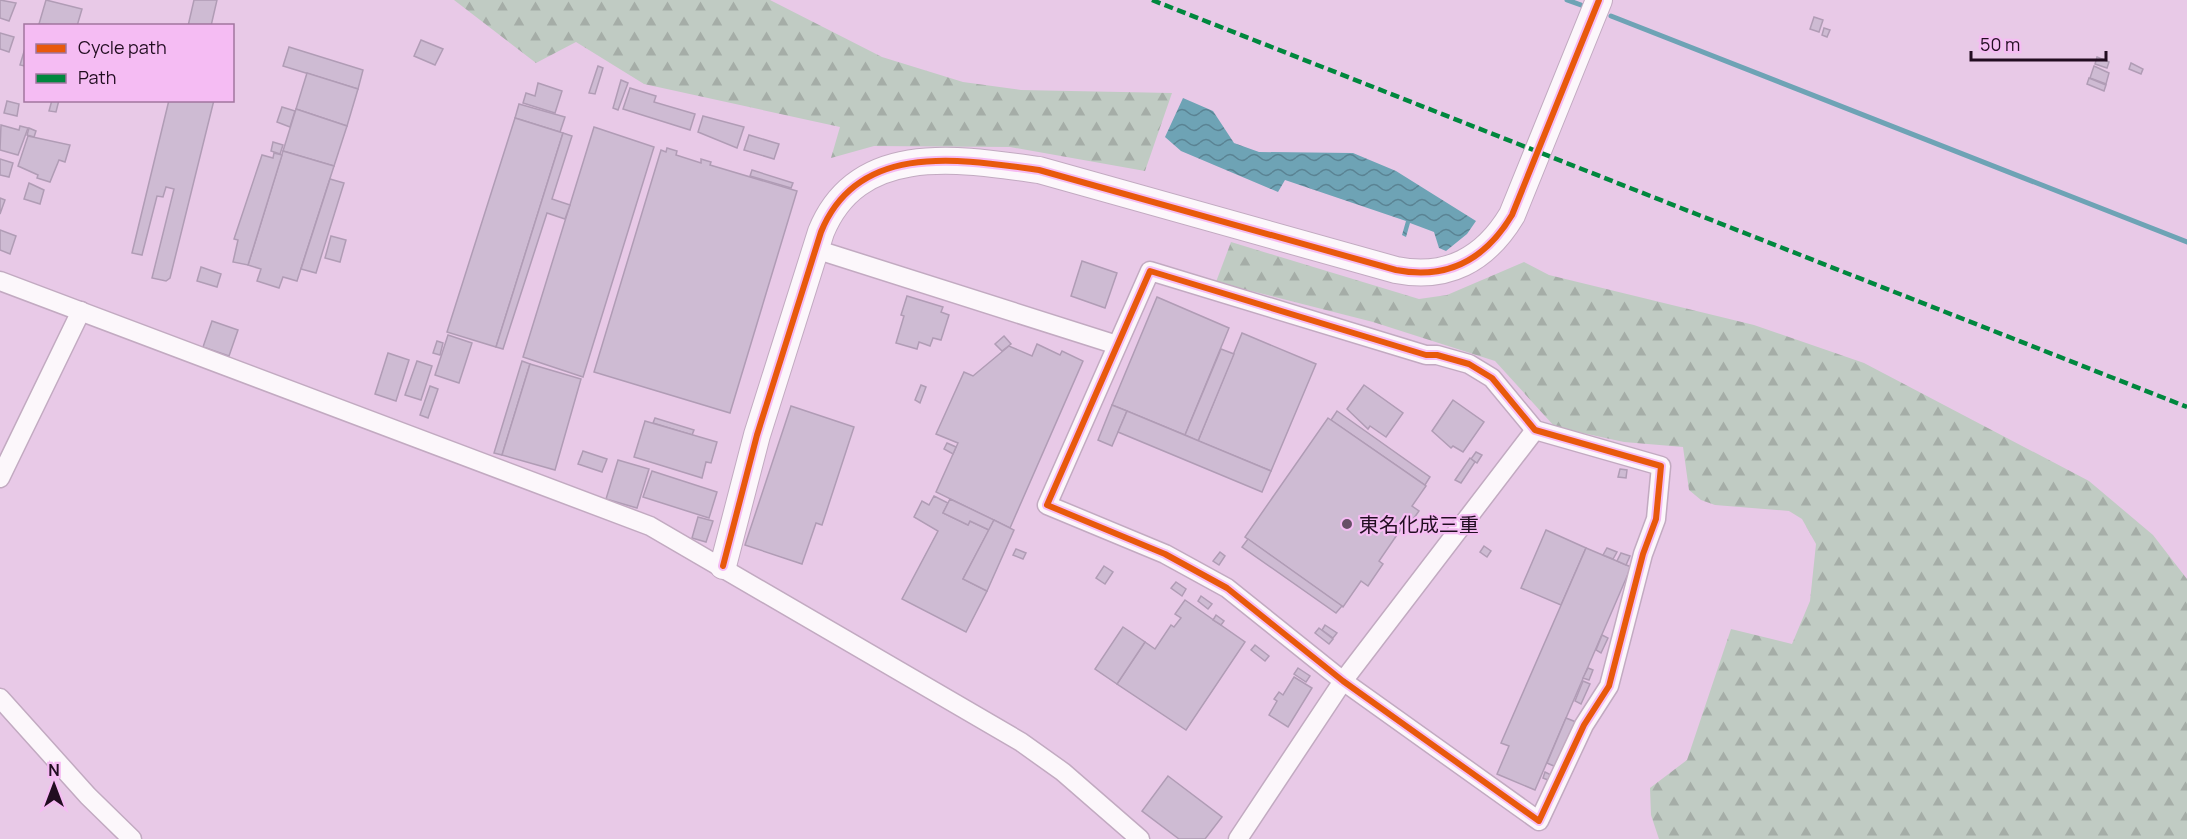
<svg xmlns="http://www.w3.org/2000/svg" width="2187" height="839" viewBox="0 0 2187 839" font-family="Manrope,'Noto Sans JP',sans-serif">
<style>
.forest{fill:url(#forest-firs)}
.water{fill:url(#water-waves)}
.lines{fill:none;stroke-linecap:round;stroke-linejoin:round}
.stream{stroke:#6ea3b5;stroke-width:5}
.building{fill:#cebbd3;stroke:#b09cb5;stroke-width:1.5}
.street-casing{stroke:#c2aac1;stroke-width:21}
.secondary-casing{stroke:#c2aac1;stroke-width:28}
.street{stroke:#fcf7fb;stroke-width:18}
.secondary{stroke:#fcf7fb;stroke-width:26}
.quiet{stroke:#00873e;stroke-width:4.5;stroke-dasharray:9 4.5;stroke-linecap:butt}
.cycleway-casing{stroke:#f5bcf3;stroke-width:10}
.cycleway{stroke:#e8590c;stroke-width:6}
.poi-dot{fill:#674f66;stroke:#f5bcf3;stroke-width:2}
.labels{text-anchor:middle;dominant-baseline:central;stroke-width:4.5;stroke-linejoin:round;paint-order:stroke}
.poi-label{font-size:20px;fill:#220d21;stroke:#f5bcf3;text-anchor:start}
</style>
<defs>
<pattern id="forest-firs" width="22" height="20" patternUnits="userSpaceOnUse" patternTransform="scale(1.5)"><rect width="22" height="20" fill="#c0cbc3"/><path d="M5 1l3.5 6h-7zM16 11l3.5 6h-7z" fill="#a5ada7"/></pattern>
<pattern id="water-waves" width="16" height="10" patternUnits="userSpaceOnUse" patternTransform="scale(1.5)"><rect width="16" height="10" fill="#6ea3b5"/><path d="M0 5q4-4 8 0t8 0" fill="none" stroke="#5a8393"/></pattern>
</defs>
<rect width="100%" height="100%" fill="#e8c9e7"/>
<g class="forest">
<path d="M454 0H770L882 57 963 82 1021 90 1172 93 1145 171 1010 147 874 146 831 158 840 127 644 84 576 42 536 63Z"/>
<path d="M1231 242 1419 299 1447 295 1524 262 1549 275 1754 325 1864 363 2089 481 2153 535 2187 579V839H1659L1651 815 1650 788 1687 760 1731 629 1792 644 1810 601 1816 544 1802 519 1789 511 1715 505 1701 500 1689 490 1683 447 1624 442 1555 427 1495 361 1373 322 1216 282Z"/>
</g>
<path class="water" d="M1183 98 1213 111 1234 143 1259 152 1353 153 1396 171 1476 221 1467 234 1446 251 1439 248 1434 232 1410 223 1406 237 1402 235 1406 221 1285 180 1278 192 1181 151 1165 137Z"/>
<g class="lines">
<g class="stream">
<path d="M1567 0 1581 5"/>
<path d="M1611 16 2187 242"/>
</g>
</g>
<g class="building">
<path d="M0 0 16 3 9 21 0 18Z"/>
<path d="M46 0 82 9 77 26 39 24Z"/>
<path d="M194 0H217L211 26H188Z"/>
<path d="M1814 17 1823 20 1819 32 1810 29Z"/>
<path d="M1824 28 1830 30 1827 37 1822 35Z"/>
<path d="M0 33 14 37 9 52 0 49Z"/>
<path d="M421 40 443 49 435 65 414 56Z"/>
<path d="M26 45V72L25 66 20 65Z"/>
<path d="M289 47 363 70 358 89 283 66Z"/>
<path d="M2097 57 2109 62 2107 68 2095 64Z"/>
<path d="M2131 63 2143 69 2141 74 2129 69Z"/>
<path d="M598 66 603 68 595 94 589 93Z"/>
<path d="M2094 66 2109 73 2106 84 2090 78Z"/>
<path d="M307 73 358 89 347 126 296 109Z"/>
<path d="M2089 78 2106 85 2104 91 2087 84Z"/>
<path d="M621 80 628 83 618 110 613 108Z"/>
<path d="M538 83 562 91 555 113 523 103 526 93 535 96Z"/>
<path d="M630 88 656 96 654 102 695 114 690 130 623 109Z"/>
<path d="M52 100H59L56 112 49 111Z"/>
<path d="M169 100H214L170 278 166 281 152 278 174 189 166 187 163 197 157 196 142 255 132 253Z"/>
<path d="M7 101 19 104 17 116 4 113Z"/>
<path d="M519 104 565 117 560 132 515 118Z"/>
<path d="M282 107 295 111 290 127 277 122Z"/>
<path d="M296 109 347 126 334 166 283 151Z"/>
<path d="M703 116 744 127 737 148 698 132Z"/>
<path d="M515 118 563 133 496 347 447 332Z"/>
<path d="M1 125 19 130 20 126 28 128 18 155 0 150Z"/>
<path d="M594 127 654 147 583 377 523 357Z"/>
<path d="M29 128 36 131 34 137 27 135Z"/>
<path d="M563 133 572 136 552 199 570 205 565 219 547 213 503 349 496 347Z"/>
<path d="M749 135 779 144 774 159 744 150Z"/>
<path d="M28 136 70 145 65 162 59 160 50 182 37 178 38 175 18 166Z"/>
<path d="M273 142 283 145 280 154 271 151Z"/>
<path d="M667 148 677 151 676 155 701 163V159L711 162 710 165 797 191 730 413 594 372 661 150 666 152Z"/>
<path d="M283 151 334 166 297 281 283 277 279 288 257 281 261 269 248 265Z"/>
<path d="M274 153 282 155 248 265 233 262 238 240 234 239 262 155 273 158Z"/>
<path d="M0 159 13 163 9 177 0 175Z"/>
<path d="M752 170 793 183 791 188 750 176Z"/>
<path d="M330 179 344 183 316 273 301 269Z"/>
<path d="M29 183 44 190 40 204 24 199Z"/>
<path d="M0 198 5 200 0 214Z"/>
<path d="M0 230 16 236 10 254 0 250Z"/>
<path d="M331 236 346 240 340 262 325 258Z"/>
<path d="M1082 261 1117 273 1105 308 1071 296Z"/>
<path d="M201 267 221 274 217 287 197 281Z"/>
<path d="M907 296 943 307 941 312 949 315 941 340 933 338 930 346 919 342 917 349 896 343 904 316 901 315Z"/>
<path d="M1157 297 1229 328 1185 435 1112 405Z"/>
<path d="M212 321 238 330 229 356 203 347Z"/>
<path d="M1242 333 1316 364 1271 471 1198 441Z"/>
<path d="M448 335 472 343 459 383 435 375Z"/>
<path d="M1004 336 1011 344 1002 351 995 344Z"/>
<path d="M437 341 443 343 440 355 433 353Z"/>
<path d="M1037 344 1060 355 1062 351 1083 361 1010 528 936 492 958 443 936 434 964 372 973 376 1009 346 1032 356Z"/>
<path d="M1221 349 1234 354 1198 441 1185 435Z"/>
<path d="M388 353 409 360 396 401 375 394Z"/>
<path d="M417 361 432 366 421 400 405 395Z"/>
<path d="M522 361 530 364 502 455 494 453Z"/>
<path d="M530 364 581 379 555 470 502 455Z"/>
<path d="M921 385 926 387 920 403 915 400Z"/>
<path d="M1364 385 1403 413 1386 437 1370 426 1368 429 1347 409Z"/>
<path d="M430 386 438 389 428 418 420 415Z"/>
<path d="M1453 400 1484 422 1463 452 1453 446 1451 448 1432 431Z"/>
<path d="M1112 405 1127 411 1112 446 1098 440Z"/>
<path d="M791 406 854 427 822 525 816 523 802 564 745 545Z"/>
<path d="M1127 411 1271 471 1262 492 1118 432Z"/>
<path d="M1337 411 1430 477 1425 485 1331 420Z"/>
<path d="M655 418 694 430 692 435 653 423Z"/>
<path d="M1328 418 1426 486 1412 506 1419 511 1404 532 1401 529 1379 561 1383 564 1368 586 1361 581 1343 607 1245 537Z"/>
<path d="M645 421 717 442 711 463 706 462 702 478 634 457Z"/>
<path d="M947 443 956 447 953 454 944 449Z"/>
<path d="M583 451 607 459 602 472 578 464Z"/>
<path d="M1476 452 1482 455 1477 463 1471 459Z"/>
<path d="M1470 458 1475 462 1461 483 1455 480Z"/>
<path d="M618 460 649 469 637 508 606 499Z"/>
<path d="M1620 469 1627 470 1626 478 1618 477Z"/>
<path d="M652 471 717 492 709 518 643 497Z"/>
<path d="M934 496 948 503 943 513 968 525 970 521 989 530 963 579 987 591 966 632 902 599 938 531 914 517 922 501 929 505Z"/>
<path d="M950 499 994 520 989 530 970 521 968 525 943 513Z"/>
<path d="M698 517 713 521 706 542 692 538Z"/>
<path d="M994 520 1014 530 987 591 963 579Z"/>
<path d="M1546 530 1586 548 1561 605 1521 588Z"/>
<path d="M1248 539 1342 606 1336 613 1242 547Z"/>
<path d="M1484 546 1491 551 1487 557 1480 552Z"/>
<path d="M1586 548 1631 567 1535 790 1497 774 1509 746 1501 743Z"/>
<path d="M1607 548 1617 552 1613 559 1603 555Z"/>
<path d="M1016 549 1026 553 1023 559 1013 555Z"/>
<path d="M1220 552 1225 556 1219 565 1213 561Z"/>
<path d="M1621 553 1630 556 1626 565 1617 561Z"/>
<path d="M1104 566 1113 572 1105 584 1096 578Z"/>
<path d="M1176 582 1186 589 1182 596 1171 588Z"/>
<path d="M1201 596 1212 604 1208 609 1198 601Z"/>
<path d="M1185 600 1245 642 1186 730 1117 684 1145 642 1155 649 1171 625 1174 627 1181 618 1175 614Z"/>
<path d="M1216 615 1224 621 1221 625 1213 620Z"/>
<path d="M1325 625 1337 633 1333 638 1322 630Z"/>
<path d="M1123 627 1145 642 1117 684 1095 669Z"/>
<path d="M1319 628 1333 639 1329 644 1315 633Z"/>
<path d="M1602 635 1608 638 1601 653 1596 650Z"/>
<path d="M1255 645 1269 656 1265 661 1251 650Z"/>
<path d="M1298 668 1310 676 1306 682 1294 674Z"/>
<path d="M1588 668 1593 670 1589 680 1583 678Z"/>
<path d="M1294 677 1312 688 1288 727 1269 715 1277 701 1274 699 1279 692 1283 695Z"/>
<path d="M1583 681 1590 684 1581 704 1575 701Z"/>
<path d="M1566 718 1576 722 1556 767 1547 763Z"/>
<path d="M1545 772 1551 775 1548 780 1543 778Z"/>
<path d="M1168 776 1222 817 1205 839H1179L1142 811Z"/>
</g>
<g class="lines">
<g class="street-casing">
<g id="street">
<path d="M815 249 1117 345"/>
<path d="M1150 271 1426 355H1437L1469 364 1492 378 1535 430 1661 466 1656 519 1643 554 1609 686 1584 725 1539 821 1343 681 1227 588 1165 554 1047 505Z"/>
<path d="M0 281 650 526 1021 742 1063 772 1140 839"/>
<path d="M0 478 81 311"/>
<path d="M0 698 88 796 132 839"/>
<path d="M1238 839 1343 681 1535 430"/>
</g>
</g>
<g class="secondary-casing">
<path id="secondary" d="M723 566 757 435 821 232C858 141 960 159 1039 170L1396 270C1447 280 1485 260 1512 215L1599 0"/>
</g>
<use href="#street" class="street"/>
<use href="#secondary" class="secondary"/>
<path class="quiet" d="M1152 0 2187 407"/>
<g class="cycleway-casing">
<g id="cycleway">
<path d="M1150 271 1426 355H1437L1469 364 1492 378 1535 430 1661 466 1656 519 1643 554 1609 686 1584 725 1539 821 1343 681 1227 588 1165 554 1047 505Z"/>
<path d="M723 566 757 435 821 232C858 141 960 159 1039 170L1396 270C1447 280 1485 260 1512 215L1599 0"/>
</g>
</g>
<use href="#cycleway" class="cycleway"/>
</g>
<circle class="poi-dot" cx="1347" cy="524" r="6"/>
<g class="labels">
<g class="poi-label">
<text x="1359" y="524">東名化成三重</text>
</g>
</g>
<rect x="24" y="24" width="210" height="78" fill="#f5bcf3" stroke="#a1769f" stroke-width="1.5"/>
<rect x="36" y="44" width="30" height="9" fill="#e8590c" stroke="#a1769f" stroke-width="1.5"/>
<text x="78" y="54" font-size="18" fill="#220d21">Cycle path</text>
<rect x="36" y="74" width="30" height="9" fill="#00873e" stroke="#a1769f" stroke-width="1.5"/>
<text x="78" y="84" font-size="18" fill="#220d21">Path</text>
<g transform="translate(54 785)" stroke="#f5bcf3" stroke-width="4.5" paint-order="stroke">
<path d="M0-4.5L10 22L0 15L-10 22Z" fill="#220d21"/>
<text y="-9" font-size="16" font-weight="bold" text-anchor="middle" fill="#220d21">N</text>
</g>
<path d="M1971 51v9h135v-9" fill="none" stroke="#220d21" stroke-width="3"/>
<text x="1980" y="51" font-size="18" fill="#220d21" stroke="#f5bcf3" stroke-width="4.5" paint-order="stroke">50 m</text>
</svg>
